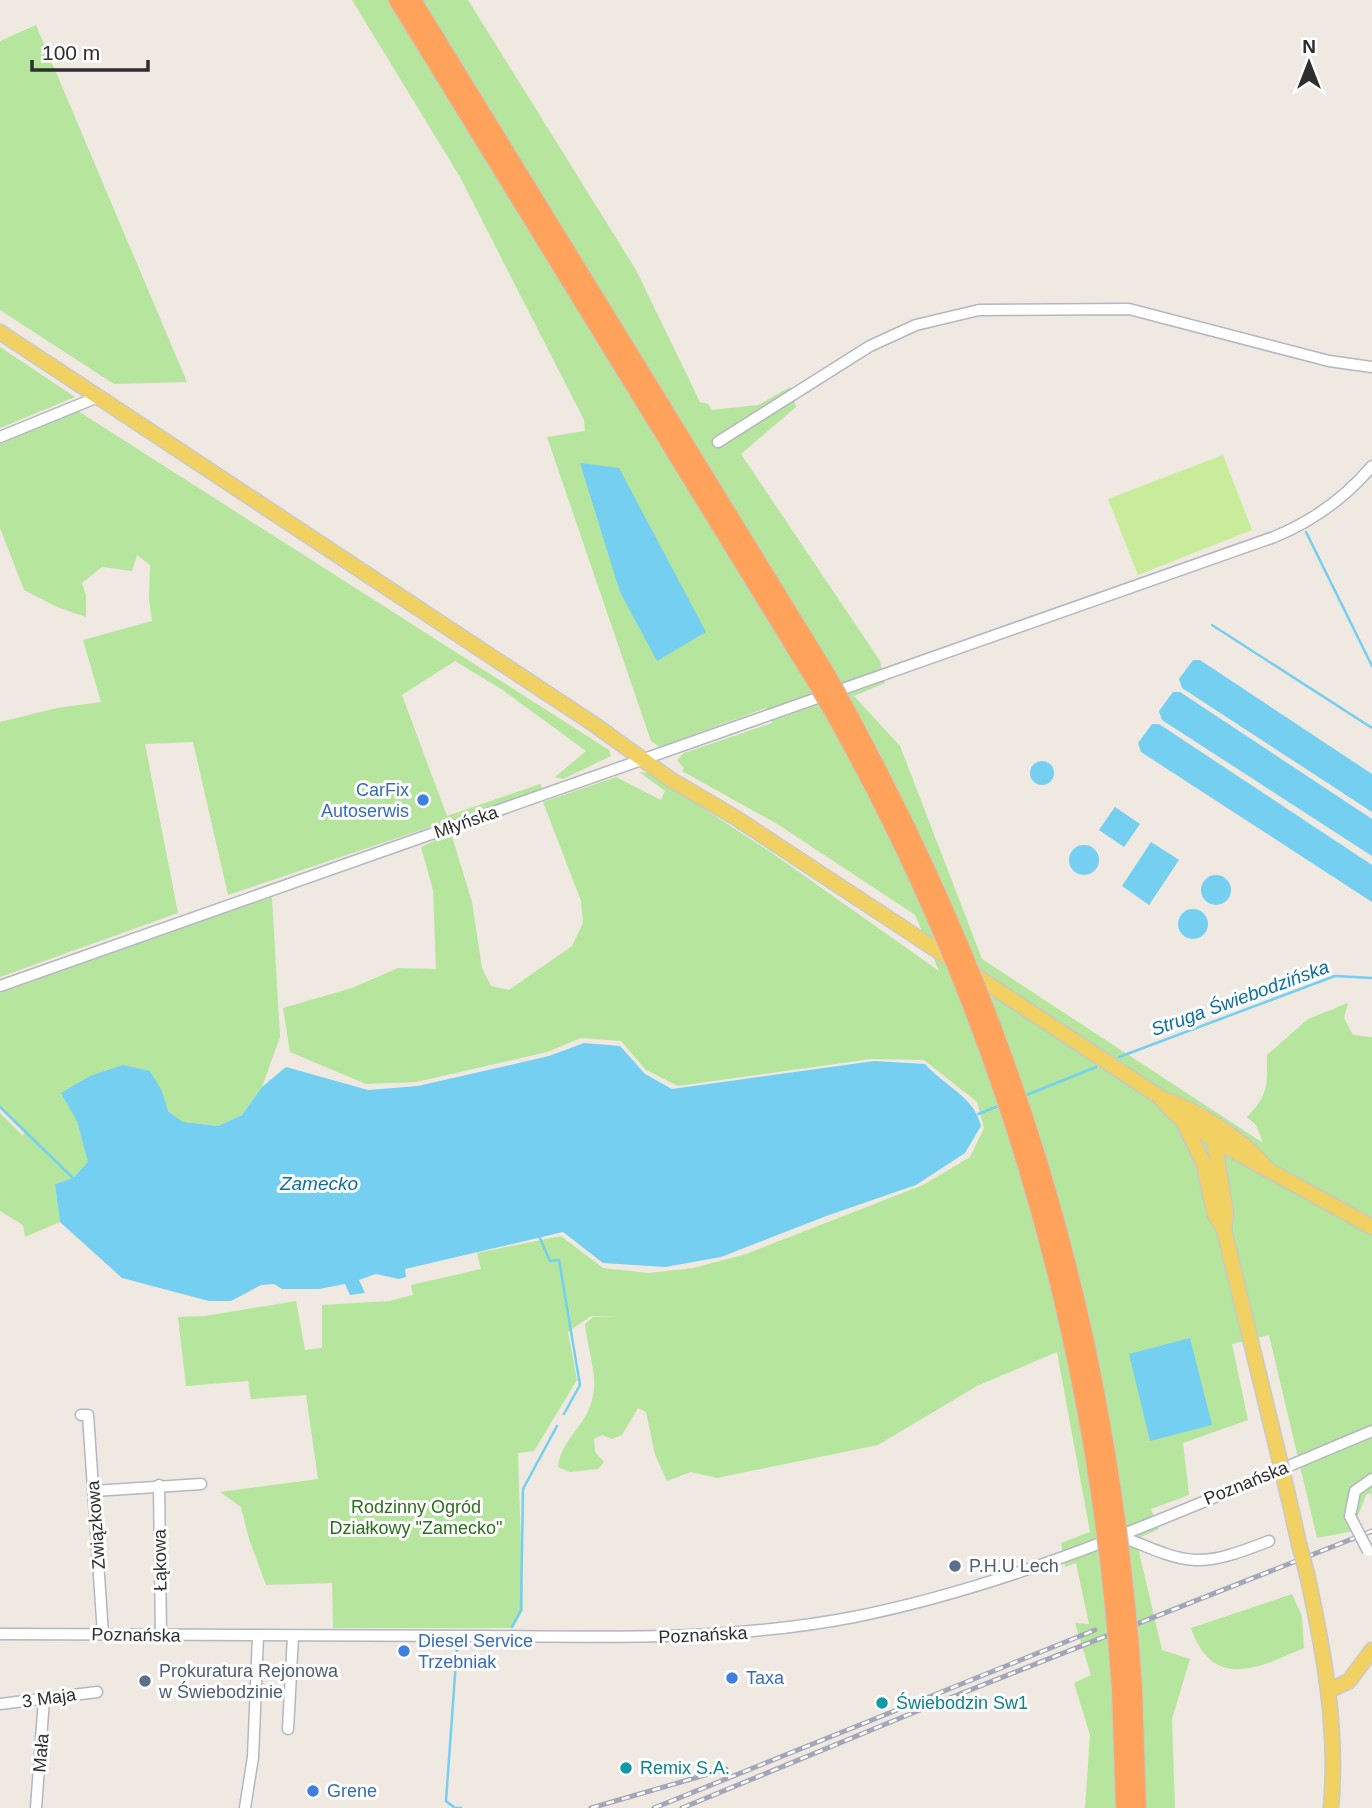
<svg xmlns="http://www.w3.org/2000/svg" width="1372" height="1808" viewBox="0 0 1372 1808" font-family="Helvetica,sans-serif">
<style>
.green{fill:#b6e59e}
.pitch{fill:#c9ec9a}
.water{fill:#75cff0}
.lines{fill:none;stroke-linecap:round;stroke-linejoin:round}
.stream{stroke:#75cff0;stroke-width:2.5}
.minor-casing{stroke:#b4b7c1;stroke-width:13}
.major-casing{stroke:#c9c9c9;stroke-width:17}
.highway-casing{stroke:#c9c9c9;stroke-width:18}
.minor{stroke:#fff;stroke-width:10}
.major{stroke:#f2d163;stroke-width:14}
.highway{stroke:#ffa35c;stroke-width:16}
.rail-casing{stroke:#a3a6b8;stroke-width:5}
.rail{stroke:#fff;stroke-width:2.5;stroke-dasharray:8;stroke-linecap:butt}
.minor-bridge-casing{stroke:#b4b7c1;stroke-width:13;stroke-linecap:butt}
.major-bridge-casing{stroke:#c9c9c9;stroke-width:17;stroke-linecap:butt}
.highway-bridge-casing{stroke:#c9c9c9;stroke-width:18;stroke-linecap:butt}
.minor-bridge{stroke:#fff;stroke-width:10}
.major-bridge{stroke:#f2d163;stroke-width:14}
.highway-bridge{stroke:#ffa35c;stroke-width:16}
.shop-dot{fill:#3f7fe0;stroke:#fff;stroke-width:2.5}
.service-dot{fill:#5c6f8a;stroke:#fff;stroke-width:2.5}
.culture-dot{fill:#0f9aa8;stroke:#fff;stroke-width:2.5}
.labels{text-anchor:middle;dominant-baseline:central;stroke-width:6;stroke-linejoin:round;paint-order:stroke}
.shop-label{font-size:18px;fill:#366cbe;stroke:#fff;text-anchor:start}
.street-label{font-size:18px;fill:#2e2e2e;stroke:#fff}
.park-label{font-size:18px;fill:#2c6e1b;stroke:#fff}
.service-label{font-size:18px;fill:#4e5e75;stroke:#fff;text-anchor:start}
.culture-label{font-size:18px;fill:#0d838f;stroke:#fff;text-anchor:start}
.water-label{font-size:19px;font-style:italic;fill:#0d6fa3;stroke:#fff}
</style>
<rect width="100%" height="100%" fill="#efe9e1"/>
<g class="green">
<path d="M352 0H468L636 270 700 402 708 404 712 410 758 405 790 387 796 407 741 454 880 661 885 683 854 696 900 746 982 959 1263 1143 1256 1125 1247 1117C1269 1094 1267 1086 1267 1055L1308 1019 1348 1003 1344 1018 1353 1035 1372 1037V1501L1371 1493 1366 1495 1358 1516 1359 1530 1317 1538 1269 1335 1232 1344 1248 1420 1183 1443 1189 1495 1151 1509 1159 1529 1136 1539 1162 1650 1190 1659 1172 1719 1175 1808H1085L1090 1735 1074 1683 1091 1675 1075 1623 1089 1624 1076 1563 1065 1567 1061 1543 1090 1532 1057 1352 977 1386 878 1445 717 1478 691 1472 667 1481 655 1455 646 1412 638 1408 622 1435 612 1439 602 1435 594 1439 595 1452 604 1462 598 1469 570 1472 558 1467C560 1441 586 1426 592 1400 599 1375 587 1349 585 1324L593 1317H619L591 1316 568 1332 577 1380 534 1451 518 1453 523 1610 513 1628H333L332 1583 266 1585 249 1539 241 1507 220 1492 318 1479 306 1395 251 1399 248 1381 186 1386 178 1317 205 1316 296 1301 305 1350 322 1348V1305L389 1301 413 1295 411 1285 481 1269 477 1253 561 1236 603 1268 649 1273 693 1268 746 1254 923 1185 970 1157 984 1128 977 1102 924 1060 871 1059 678 1086 646 1070 621 1041 581 1038 547 1052 416 1082 366 1084 290 1052 283 1008 352 988 398 968 436 969 433 890 421 847 451 833 472 902 482 968 491 986 509 990 572 946 583 923 581 901 543 802 616 777 661 800 665 791 639 772 649 773 772 853 939 971 915 915 779 825 682 771 684 768 677 760 684 753 772 723 766 708 660 747 651 741 547 437 585 431 584 420 460 177Z"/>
<path d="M36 25 187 382 114 384 0 310V41Z"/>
<path d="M0 347 75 397 0 428Z"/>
<path d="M78 411 609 750 611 756 563 779 555 777 586 751 501 689 455 661 402 695 447 816 540 784 543 789 228 895 193 742 145 744 178 913 0 977V722L57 708 101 702 83 640 152 621 149 598 150 565 137 555 132 571 102 567 82 583 86 595V617L57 607 24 590 0 528V444Z"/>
<path d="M272 897 280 1037 262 1087 242 1115 218 1126 183 1122 167 1110 162 1091 77 1121 89 1162 73 1178 55 1184 60 1222 25 1237 23 1225 0 1211V1113L23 1136 24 1133 0 1107V993Z"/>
<path d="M1292 1594 1302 1616 1304 1648C1258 1668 1213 1691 1191 1628Z"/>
</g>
<path class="pitch" d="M1223 455 1252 530 1138 575 1108 499Z"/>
<g class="water">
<path d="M580 463 619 468 706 632 657 661 620 592Z"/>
<path d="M1193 660H1200L1372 774V812L1182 688 1179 679Z"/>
<path d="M1173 692H1180L1372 819V856L1162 720 1159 711Z"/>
<path d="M1152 724H1159L1372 865V902L1141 752 1138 743Z"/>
<circle cx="1042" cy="773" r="12"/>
<path d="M1115 807 1140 824 1124 847 1099 830Z"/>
<path d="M1151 842 1179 860 1149 905 1122 886Z"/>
<circle cx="1084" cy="860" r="15"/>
<circle cx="1216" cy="890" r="15"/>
<circle cx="1193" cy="924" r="15"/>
<path d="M584 1043 620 1046 645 1074 672 1089 874 1061 925 1064C944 1086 974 1096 981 1126L965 1153 916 1185 829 1215 721 1257 665 1267 603 1263 563 1232 405 1269 406 1277 399 1279 376 1274 359 1280 365 1293 350 1295 345 1284 319 1289H282L274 1284 261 1285 231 1301H209L122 1278 60 1222 55 1184 73 1178 88 1162 77 1121 61 1093 90 1076 123 1065 150 1071 162 1091 168 1111 183 1122 218 1126 242 1115 262 1087 286 1067 368 1090 418 1086 549 1056Z"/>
<path d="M1190 1338 1212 1425 1150 1441 1129 1354Z"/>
</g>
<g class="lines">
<g class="stream">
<path d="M1306 532 1372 666"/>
<path d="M1212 625 1372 728"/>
<path d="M1119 1057 1335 976 1372 978"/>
<path d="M1024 1096 1096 1067"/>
<path d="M0 1107 73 1178"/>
<path d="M978 1114 1001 1105"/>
<path d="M539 1236 550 1261 559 1260 580 1385 564 1414"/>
<path d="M512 1627 521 1610 523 1489 557 1426"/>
<path d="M457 1647 446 1801 455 1808H461"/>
</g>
<g class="minor-casing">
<g id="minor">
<path d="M0 437 98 397"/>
<path d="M718 442 870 346 916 325 979 310 1129 309 1329 361 1372 367"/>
<path d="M0 986 1274 537C1313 521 1345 498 1372 466"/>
<path d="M81 1415H88L103 1634"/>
<path d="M159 1485 161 1635"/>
<path d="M94 1491 201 1484"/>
<path d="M1350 1516 1355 1491 1372 1479"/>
<path d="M1118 1535C1188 1564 1196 1570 1269 1541"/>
<path d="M0 1634C160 1634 320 1636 481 1636 606 1637 730 1641 854 1617 1034 1581 1203 1501 1372 1431"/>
<path d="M0 1704 97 1692"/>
<path d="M288 1729 293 1636"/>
<path d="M36 1808 44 1699"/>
<path d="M245 1808 253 1757 258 1636"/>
</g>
</g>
<g class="major-casing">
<g id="major">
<path d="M0 332 595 725 670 779 736 818 1160 1097 1176 1115 1214 1140 1372 1227"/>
<path d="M1161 1098C1197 1110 1240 1137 1265 1166"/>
<path d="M1183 1121 1203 1162 1215 1215 1224 1230 1275 1441"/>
<path d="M1214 1140 1226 1213 1224 1230"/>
<path d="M1288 1495 1299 1544"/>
<path d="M1307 1574C1324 1652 1338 1728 1331 1808"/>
<path d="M1330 1690 1349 1681 1372 1650"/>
</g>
</g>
<g class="highway-casing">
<g id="highway">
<path d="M397 0 816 683"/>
<path d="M413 0 827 674"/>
<path d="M1134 1689 1138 1808"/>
<path d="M1120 1690 1124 1808"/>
</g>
</g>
<use href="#minor" class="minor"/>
<use href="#major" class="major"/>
<use href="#highway" class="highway"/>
<g class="rail-casing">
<g id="rail">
<path d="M591 1808 726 1769"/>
<path d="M654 1808 1095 1630"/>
<path d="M682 1808 927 1707 1372 1531"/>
</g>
</g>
<use href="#rail" class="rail"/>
<g class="minor-bridge-casing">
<path id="minor-bridge" d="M1350 1516 1368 1551"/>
</g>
<g class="major-bridge-casing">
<g id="major-bridge">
<path d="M1275 1441 1288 1495"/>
<path d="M1299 1544 1307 1574"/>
</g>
</g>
<g class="highway-bridge-casing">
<g id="highway-bridge">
<path d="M827 674C1010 1000 1109 1316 1134 1689"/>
<path d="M816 683C996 992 1097 1334 1120 1690"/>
</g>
</g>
<use href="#minor-bridge" class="minor-bridge"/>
<use href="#major-bridge" class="major-bridge"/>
<use href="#highway-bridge" class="highway-bridge"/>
</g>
<g class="shop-dot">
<circle cx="423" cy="800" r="7"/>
<circle cx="404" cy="1651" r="7"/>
<circle cx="732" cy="1678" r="7"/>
<circle cx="313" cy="1791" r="7"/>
</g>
<g class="service-dot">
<circle cx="955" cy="1566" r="7"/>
<circle cx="145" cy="1681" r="7"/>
</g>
<g class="culture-dot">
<circle cx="882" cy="1703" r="7"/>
<circle cx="626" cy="1768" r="7"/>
</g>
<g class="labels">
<g class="shop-label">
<text x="409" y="790" text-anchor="end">CarFix<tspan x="409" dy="21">Autoserwis</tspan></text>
<text x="418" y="1641">Diesel Service<tspan x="418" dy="21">Trzebniak</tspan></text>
<text x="746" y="1678">Taxa</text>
<text x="327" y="1791">Grene</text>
</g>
<g class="street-label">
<text transform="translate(466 822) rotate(-19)">Młyńska</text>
<text transform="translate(1246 1483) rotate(-22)">Poznańska</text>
<text transform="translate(96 1525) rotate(-94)">Związkowa</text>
<text transform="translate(160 1560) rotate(-91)">Łąkowa</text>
<text transform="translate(136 1635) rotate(1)">Poznańska</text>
<text transform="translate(703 1635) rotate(-3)">Poznańska</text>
<text transform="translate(49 1698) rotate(-8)">3 Maja</text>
<text transform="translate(41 1753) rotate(-85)">Mała</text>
</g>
<g class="park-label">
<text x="416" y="1507">Rodzinny Ogród<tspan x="416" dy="21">Działkowy "Zamecko"</tspan></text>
</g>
<g class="service-label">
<text x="969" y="1566">P.H.U Lech</text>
<text x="159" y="1671">Prokuratura Rejonowa<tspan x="159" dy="21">w Świebodzinie</tspan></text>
</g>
<g class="culture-label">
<text x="896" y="1703">Świebodzin Sw1</text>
<text x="640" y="1768">Remix S.A.</text>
</g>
<g class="water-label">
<text transform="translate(1240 998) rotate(-20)">Struga Świebodzińska</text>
<text x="319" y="1183">Zamecko</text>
</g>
</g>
<g transform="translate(1309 63)" stroke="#ffffff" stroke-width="5" paint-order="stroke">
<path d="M0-5L12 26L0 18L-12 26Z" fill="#2e2e2e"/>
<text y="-10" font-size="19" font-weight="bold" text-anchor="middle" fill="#2e2e2e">N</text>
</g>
<path d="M32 60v10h116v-10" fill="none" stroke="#2e2e2e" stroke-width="3.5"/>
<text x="42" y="60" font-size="21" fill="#2e2e2e" stroke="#ffffff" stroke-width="5" paint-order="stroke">100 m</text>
</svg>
